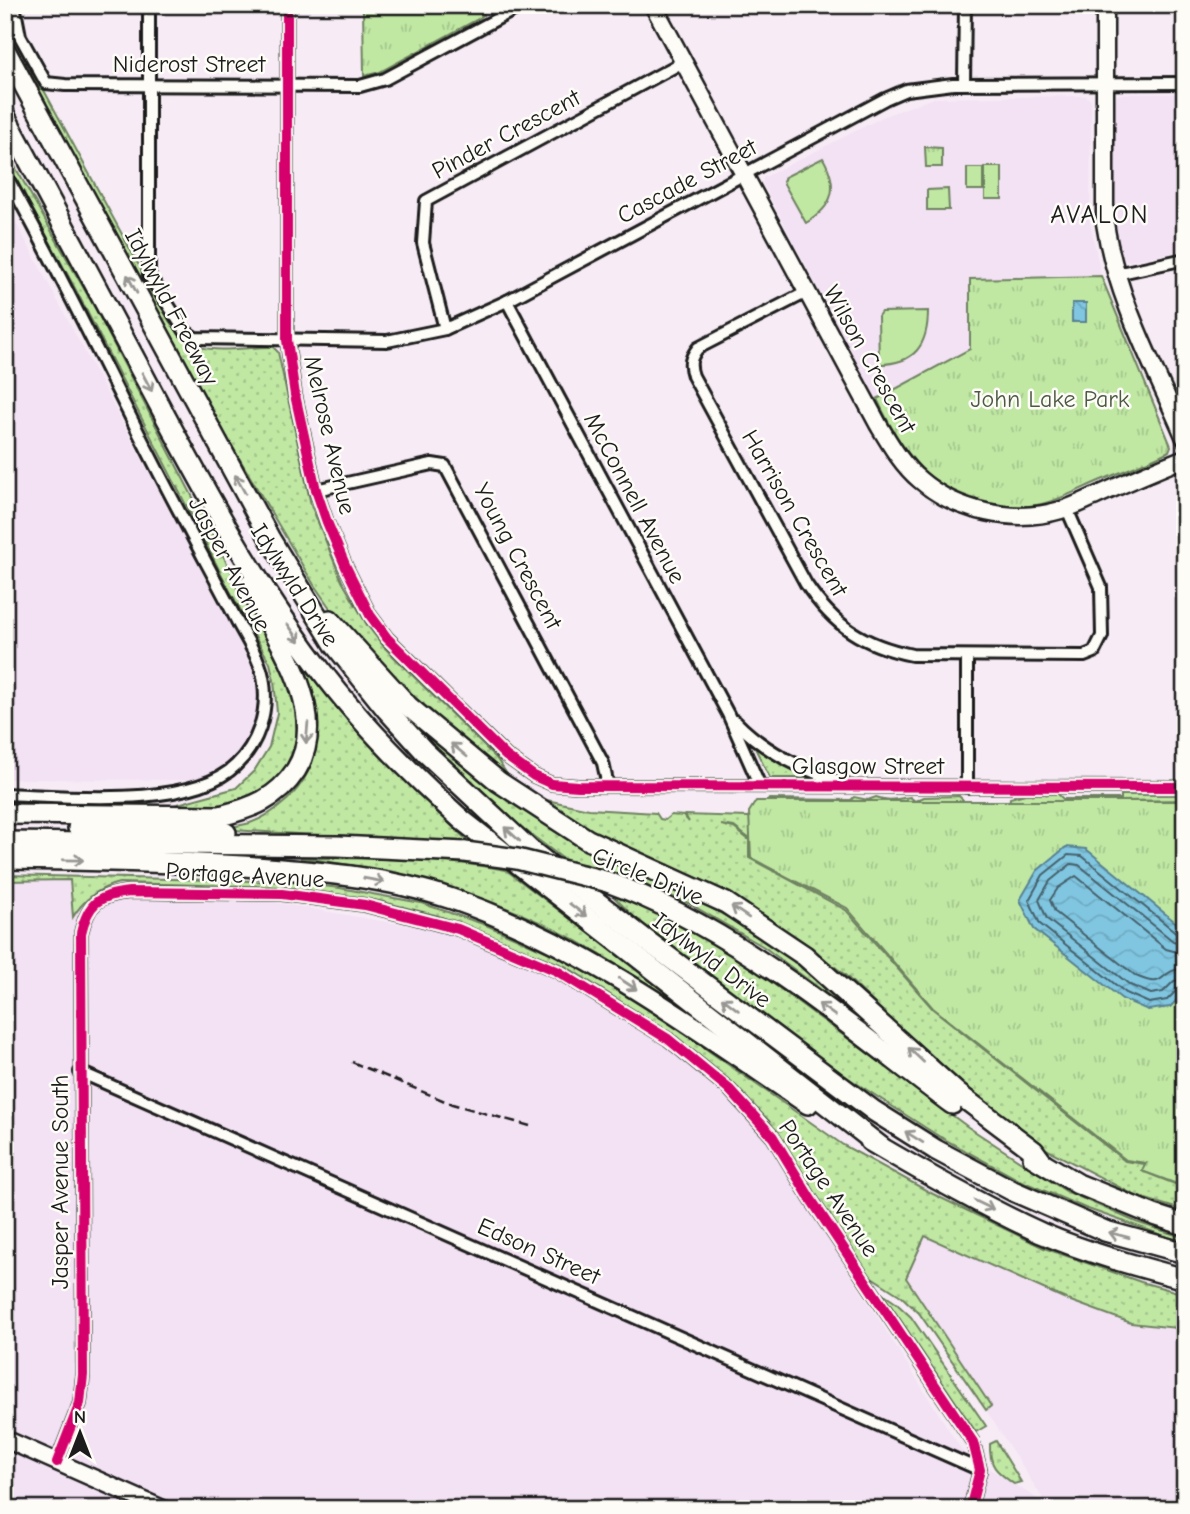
<svg xmlns="http://www.w3.org/2000/svg" width="1190" height="1514" viewBox="0 0 1190 1514" font-family="'Comic Neue',sans-serif">
<style>
.built{fill:#f3e1f4}
.grass{fill:url(#grass-dots);stroke:#6e8260;stroke-width:2}
.park{fill:url(#park-tufts);stroke:#6e8260;stroke-width:2}
.garden{fill:#c0e8a3;stroke:#6e8260;stroke-width:2}
.water{fill:url(#water-waves);stroke:#588292;stroke-width:2}
.lines{fill:none;stroke-linecap:round;stroke-linejoin:round}
.shore{stroke:#44606b;stroke-width:2}
.street-casing{stroke:#1c1c1c;stroke-width:16}
.secondary-casing{stroke:#1c1c1c;stroke-width:21}
.highway-casing{stroke:#1c1c1c;stroke-width:24}
.street{stroke:#fdfcf7;stroke-width:10}
.secondary{stroke:#fdfcf7;stroke-width:16}
.highway{stroke:#fdfcf7;stroke-width:19}
.rail{stroke:#1c1c1c;stroke-width:2.5;stroke-dasharray:10 5;stroke-linecap:butt}
.highway-bridge-casing{stroke:#1c1c1c;stroke-width:24;stroke-linecap:butt}
.highway-bridge{stroke:#fdfcf7;stroke-width:19}
.cycleway-casing{stroke:#fdfcf7;stroke-width:15}
.cycleway{stroke:#d6006c;stroke-width:10}
.oneway{stroke:#989794}
.labels{text-anchor:middle;dominant-baseline:central;stroke-width:5;stroke-linejoin:round;paint-order:stroke}
.street-label{font-size:24px;fill:#1c1c1c;stroke:#fdfcf7}
.park-label{font-size:24px;fill:#4d5944;stroke:#fdfcf7}
.neighbourhood-label{font-size:26px;letter-spacing:2px;fill:#1c1c1c;stroke:#fdfcf7}
</style>
<defs>
<pattern id="grass-dots" width="8" height="8" patternUnits="userSpaceOnUse" patternTransform="scale(1.75)"><rect width="8" height="8" fill="#c0e8a3"/><path d="M2 2h.1M6 6h.1" fill="none" stroke="#a4c68c" stroke-width="1.8" stroke-linecap="round"/></pattern>
<pattern id="park-tufts" width="24" height="20" patternUnits="userSpaceOnUse" patternTransform="scale(1.75)"><rect width="24" height="20" fill="#c0e8a3"/><path d="M3 7l-1-3M5 7V3M7 7l1-3M15 17l-1-3M17 17v-4M19 17l1-3" fill="none" stroke="#a4c68c"/></pattern>
<pattern id="water-waves" width="16" height="10" patternUnits="userSpaceOnUse" patternTransform="scale(1.75)"><rect width="16" height="10" fill="#80c6e1"/><path d="M0 5q4-4 8 0t8 0" fill="none" stroke="#6eaac0"/></pattern>
</defs>
<rect width="100%" height="100%" fill="#f7ecf5"/>
<filter id="ink" filterUnits="userSpaceOnUse"><feTurbulence type="fractalNoise" baseFrequency=".0143" numOctaves="2"/><feDisplacementMap in="SourceGraphic" scale="14" xChannelSelector="R" yChannelSelector="G"/><feConvolveMatrix kernelMatrix="1 2 1 2 8 2 1 2 1" color-interpolation-filters="sRGB"/></filter>
<g filter="url(#ink)">
<g class="built">
<path d="M1121 94H1185V250L1129 261 1121 256 1116 225 1114 156 1115 102 1116 96Z"/>
<path d="M1086 96 1091 101 1090 223 1101 276 971 279 970 349 877 399 763 184V178L887 115 934 98Z"/>
<path d="M5 202 258 678 259 704 257 724 246 744 235 760 218 773 198 780 5 779Z"/>
<path d="M70 880 110 900 272 902 455 934 560 978 669 1048 737 1108 765 1140 963 1452 1047 1505 986 1410 990 1406 906 1278 925 1236 1068 1300 1131 1323 1185 1329V1509H5V881Z"/>
</g>
<g class="grass">
<path d="M14 35 169 321C175 327 181 337 188 342 211 356 248 346 273 347L278 352 311 505 342 581 367 625 385 648 496 758 507 774V779L429 715 339 621 314 585 196 385 111 232 29 69Z"/>
<path d="M5 149 96 310 288 681 295 707 297 736 289 766 272 788 220 809 44 805H174L236 788 254 771 269 747 277 713 274 680 270 663 230 591 78 294 5 158Z"/>
<path d="M305 668C356 733 412 789 472 845L218 829C229 827 240 826 250 823 264 818 276 810 287 800 326 763 322 716 303 670Z"/>
<path d="M398 707 676 889 766 938 793 955 906 1053 764 947 688 903 629 879 566 861 496 808 444 760Z"/>
<path d="M753 744 780 764 810 778H770Z"/>
<path d="M1025 794H1058L1063 799H1121V795H1185V800L1121 801 1148 1163 847 907 753 838 750 839 734 827 721 825 734 828 749 840V858L846 910 933 1009 1125 1161 1145 1164 1142 1171 1185 1188V1211L1136 1196 1046 1149 1007 1125 937 1064 844 974 799 939 597 835 537 798 589 809 656 813 660 819 665 820 671 815 684 816 689 822 685 815 748 817 757 803H766L769 799 851 800 854 797 868 800 876 797C889 802 897 799 910 797L915 801 924 797 959 796 963 800 967 814 1009 804 1010 798Z"/>
<path d="M300 858C368 859 438 857 506 870L700 1018C658 992 617 963 573 939 489 893 395 869 300 858Z"/>
<path d="M5 875 290 882 340 888 421 903 486 925 566 960 649 1009 843 1145 933 1194 1044 1248 1141 1282 1185 1294V1329L1131 1323 1068 1300 925 1236 906 1278 991 1406 986 1410 919 1313 901 1296 867 1274 769 1121 737 1089 665 1030 565 966 439 916 379 901 284 887 119 883C98 888 84 899 73 917L70 880 5 881Z"/>
<path d="M612 895 668 918 722 946 968 1127 1066 1191 1136 1222 1185 1238V1243L1085 1208 1019 1180 940 1137 828 1065 637 920Z"/>
<path d="M883 1294 896 1303 911 1317 986 1426 976 1432Z"/>
<path d="M996 1441 1021 1482 1014 1484C997 1472 989 1467 990 1444Z"/>
</g>
<g class="park">
<path d="M363 5H479L484 14 480 18 380 72 364 76Z"/>
<path d="M925 147 942 148V167H926Z"/>
<path d="M948 189 949 210H927V190Z"/>
<path d="M1101 276 1171 446 1169 451C1148 462 1126 470 1104 479 1081 488 1054 504 1029 506 992 509 945 493 920 467 901 447 888 423 877 399L970 349V279Z"/>
<path d="M756 801H1185V1187L1142 1171 1146 1163 1126 1160 933 1008 847 908 751 858 749 812Z"/>
</g>
<g class="garden">
<path d="M823 158C839 187 834 206 806 223L783 182 785 177Z"/>
<rect x="985" y="167" width="17" height="32"/>
<rect x="967" y="168" width="16" height="22"/>
<path d="M928 311C928 345 915 364 879 364L878 316 881 312Z"/>
</g>
<g class="water">
<rect x="1072" y="303" width="14" height="19"/>
<path d="M1066 847 1086 849 1185 930V992L1170 1007 1148 1010 1122 999 1034 929 1020 900 1037 871Z"/>
</g>
<g class="lines">
<g class="shore">
<path d="M1185 935 1178 934 1082 856 1068 855 1043 875 1029 900 1040 924 1126 993 1149 1003 1167 1000 1178 989 1185 988"/>
<path d="M1185 944 1173 941 1079 865 1071 864 1050 881 1039 900 1047 919 1130 985 1151 994 1163 992 1174 981 1185 979"/>
<path d="M1185 954 1166 949 1076 876 1058 888 1050 900 1055 912 1136 976C1169 991 1156 970 1185 968"/>
</g>
<g class="street-casing">
<g id="street">
<path d="M14 5 20 36 46 83 65 85 360 86 385 79 523 5"/>
<path d="M149 5V275L185 331 195 338 387 341 445 329 507 301 885 99 906 90 953 84 1185 83"/>
<path d="M287 5V340L295 395 316 490 327 522 346 567 370 615 387 638 506 756 534 776 552 784 578 786 1185 787"/>
<path d="M964 83 965 5"/>
<path d="M5 174C68 285 120 401 180 513 199 550 220 587 239 625 249 643 262 663 264 683 268 713 258 744 236 765 192 809 65 796 5 794"/>
<path d="M1116 274 1185 259"/>
<path d="M807 292 698 348C690 358 689 364 693 376L806 584C834 626 863 645 912 655L1084 656 1094 652 1102 636 1101 587 1067 509"/>
<path d="M507 301 728 714 760 786"/>
<path d="M445 329 423 243 426 201 683 62"/>
<path d="M316 490 432 464 445 466 603 763 608 786"/>
<path d="M967 656V787"/>
<path d="M735 721C766 753 802 769 844 783"/>
<path d="M80 1072 980 1470"/>
<path d="M57 1462 80 1403 83 1375 81 933C88 903 99 895 129 892L282 894 365 905 458 929 557 971 668 1039 729 1089 773 1137 810 1198 973 1442 980 1470 970 1509"/>
</g>
</g>
<g class="secondary-casing">
<g id="secondary">
<path d="M653 5 878 424C890 444 902 465 920 480 957 512 1014 524 1061 510 1073 507 1084 501 1096 496 1125 483 1155 470 1185 458"/>
<path d="M1105 5V223C1116 298 1155 368 1185 438"/>
<path d="M5 1439 163 1509"/>
</g>
</g>
<g class="highway-casing">
<g id="highway">
<path d="M5 50 270 539 335 645 387 710 425 752 529 849 646 940 874 1111 936 1150 1013 1191 1105 1231 1185 1253"/>
<path d="M5 116C52 203 98 291 145 378 197 476 250 576 317 665 359 722 409 772 462 820L881 1147"/>
<path d="M330 620 408 706 499 782 588 840 726 903 805 956 957 1093 1034 1151 1042 1162"/>
<path d="M5 814 220 816C252 808 277 799 296 770 332 712 275 636 248 585"/>
<path d="M78 828 226 833"/>
<path d="M5 842 338 846 465 852"/>
<path d="M5 859C85 860 164 862 243 866 314 871 384 876 452 899 583 944 694 1027 808 1104"/>
<path d="M605 881C736 928 843 1022 952 1104"/>
<path d="M870 1141C926 1174 982 1206 1041 1233 1088 1253 1136 1266 1185 1279"/>
<path d="M1033 1157 1078 1184 1154 1215 1185 1225"/>
</g>
</g>
<use href="#street" class="street"/>
<use href="#secondary" class="secondary"/>
<use href="#highway" class="highway"/>
<path class="rail" d="M352 1062 452 1104 530 1126"/>
<g class="highway-bridge-casing">
<path id="highway-bridge" d="M465 852 517 859 605 881"/>
</g>
<use href="#highway-bridge" class="highway-bridge"/>
<g class="cycleway-casing">
<g id="cycleway">
<path d="M287 5V340L295 395 316 490 327 522 346 567 370 615 387 638 506 756 534 776 552 784 578 786 1185 787"/>
<path d="M57 1462 80 1403 83 1375 81 933C88 903 99 895 129 892L282 894 365 905 458 929 557 971 668 1039 729 1089 773 1137 810 1198 973 1442 980 1470 970 1509"/>
</g>
</g>
<use href="#cycleway" class="cycleway"/>
</g>
<defs><path id="oneway-shaft" d="M-6 0H5M1.5-3L5.5 0L1.5 3" fill="none" stroke-width="1.6" stroke-linecap="round" stroke-linejoin="round" transform="scale(1.75)"/></defs>
<g class="oneway">
<use href="#oneway-shaft" transform="translate(132 284) rotate(-118)"/>
<use href="#oneway-shaft" transform="translate(147 382) rotate(62)"/>
<use href="#oneway-shaft" transform="translate(240 484) rotate(-119)"/>
<use href="#oneway-shaft" transform="translate(294 633) rotate(55)"/>
<use href="#oneway-shaft" transform="translate(307 733) rotate(95)"/>
<use href="#oneway-shaft" transform="translate(459 750) rotate(-140)"/>
<use href="#oneway-shaft" transform="translate(512 834) rotate(-138)"/>
<use href="#oneway-shaft" transform="translate(73 860) rotate(1)"/>
<use href="#oneway-shaft" transform="translate(374 880) rotate(10)"/>
<use href="#oneway-shaft" transform="translate(578 910) rotate(38)"/>
<use href="#oneway-shaft" transform="translate(740 912) rotate(-146)"/>
<use href="#oneway-shaft" transform="translate(628 984) rotate(33)"/>
<use href="#oneway-shaft" transform="translate(730 1004) rotate(-143)"/>
<use href="#oneway-shaft" transform="translate(827 1010) rotate(-144)"/>
<use href="#oneway-shaft" transform="translate(916 1055) rotate(-137)"/>
<use href="#oneway-shaft" transform="translate(914 1137) rotate(-148)"/>
<use href="#oneway-shaft" transform="translate(984 1205) rotate(26)"/>
<use href="#oneway-shaft" transform="translate(1119 1235) rotate(-165)"/>
</g>
</g>
<g class="labels">
<g class="street-label">
<text x="189" y="64">Niderost Street</text>
<text transform="translate(506 134) rotate(-28)">Pinder Crescent</text>
<text transform="translate(687 181) rotate(-28)">Cascade Street</text>
<text transform="translate(172 307) rotate(62)">Idylwyld Freeway</text>
<text transform="translate(870 359) rotate(61)">Wilson Crescent</text>
<text transform="translate(330 435) rotate(77)">Melrose Avenue</text>
<text transform="translate(635 498) rotate(62)">McConnell Avenue</text>
<text transform="translate(795 513) rotate(60)">Harrison Crescent</text>
<text transform="translate(518 556) rotate(62)">Young Crescent</text>
<text transform="translate(230 564) rotate(62)">Jasper Avenue</text>
<text transform="translate(295 585) rotate(57)">Idylwyld Drive</text>
<text x="868" y="766">Glasgow Street</text>
<text transform="translate(245 875) rotate(3)">Portage Avenue</text>
<text transform="translate(648 876) rotate(22)">Circle Drive</text>
<text transform="translate(712 960) rotate(37)">Idylwyld Drive</text>
<text transform="translate(60 1182) rotate(-90)">Jasper Avenue South</text>
<text transform="translate(829 1188) rotate(56)">Portage Avenue</text>
<text transform="translate(539 1251) rotate(24)">Edson Street</text>
</g>
<g class="park-label">
<text x="1050" y="399">John Lake Park</text>
</g>
<g class="neighbourhood-label">
<text x="1100" y="215">AVALON</text>
</g>
</g>
<rect width="1190" height="1514" fill="none" stroke="#fdfcf7" stroke-width="28"/>
<rect x="14" y="14" width="1162" height="1486" fill="none" stroke="#1c1c1c" stroke-width="2.5" filter="url(#ink)"/>
<g transform="translate(80 1433)" stroke="#fdfcf7" stroke-width="5" paint-order="stroke">
<path d="M0-5L12 26L0 18L-12 26Z" fill="#1c1c1c"/>
<text y="-10" font-size="19" font-weight="bold" text-anchor="middle" fill="#1c1c1c">N</text>
</g>
</svg>
